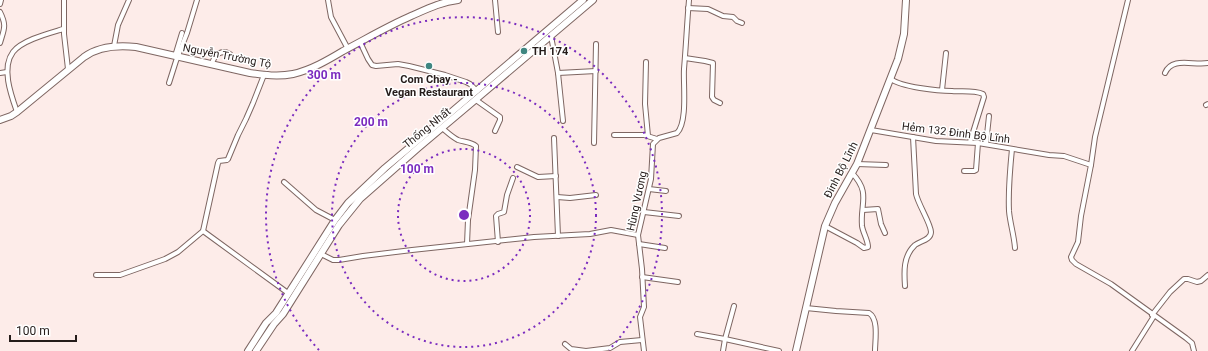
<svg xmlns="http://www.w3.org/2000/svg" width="1208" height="351" viewBox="0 0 1208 351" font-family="Roboto,sans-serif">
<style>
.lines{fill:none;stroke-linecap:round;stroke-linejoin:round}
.street-casing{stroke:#7e6662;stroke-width:6}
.secondary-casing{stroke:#7e6662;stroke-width:8}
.street{stroke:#fff;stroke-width:4}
.secondary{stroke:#fff;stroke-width:6}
.ring{fill:none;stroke:#7b2cbf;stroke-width:2;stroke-dasharray:2 4}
.poi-dot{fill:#3f8681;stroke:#fff;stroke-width:1.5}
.labels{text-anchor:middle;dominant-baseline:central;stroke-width:3;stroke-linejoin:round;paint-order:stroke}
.poi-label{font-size:11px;font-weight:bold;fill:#251c1a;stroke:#fff;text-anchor:start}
.street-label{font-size:11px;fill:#251c1a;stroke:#fff}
.centre{fill:#7b2cbf;stroke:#fff;stroke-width:2}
.ring-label{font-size:12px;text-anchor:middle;font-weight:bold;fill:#7b2cbf;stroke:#fff;stroke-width:3;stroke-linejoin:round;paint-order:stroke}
</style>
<rect width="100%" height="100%" fill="#fdece9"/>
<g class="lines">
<g class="street-casing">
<g id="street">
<path d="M64 0V34L68 69"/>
<path d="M328 0 331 17 348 49"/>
<path d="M495 0 498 32"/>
<path d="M0 4 1 0"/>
<path d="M688 8 708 9 723 16 733 17 737 21 742 23"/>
<path d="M0 12C7 26 4 29 0 43"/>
<path d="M551 36 558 73 563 121"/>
<path d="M360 42 368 59 372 65 376 66 398 64 409 66 445 75 466 82 470 84 477 91"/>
<path d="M114 46 118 25 129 0"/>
<path d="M175 56 182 33"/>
<path d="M685 58 705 61 713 63 712 97 714 100 720 103"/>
<path d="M646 62 645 104 648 136"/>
<path d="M212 64C214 55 221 49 230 54"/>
<path d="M0 73 7 72"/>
<path d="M558 73 596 71"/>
<path d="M1165 73C1172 56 1194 66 1208 63"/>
<path d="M891 79C901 87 938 91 952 91 962 92 974 90 983 94L984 97 970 142"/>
<path d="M169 83 176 61 187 33 197 0"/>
<path d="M942 90 946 53"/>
<path d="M476 100 500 117V120L495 131"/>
<path d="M1206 105 1208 104"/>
<path d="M17 112C11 95 1 68 13 52 22 40 50 33 63 29"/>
<path d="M442 128C447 132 452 137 458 140 464 142 471 142 476 146L475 170 468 220 467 244"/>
<path d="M871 130 936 141 978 143 1049 155 1064 156 1091 165 1081 216 1078 242 1071 257 1072 260 1076 264 1111 284 1186 338 1192 343 1194 351"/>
<path d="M614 135H644L657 139"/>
<path d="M554 138 558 236"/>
<path d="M594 143 596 44"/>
<path d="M986 144 989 116"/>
<path d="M1012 149C1010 169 1008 190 1009 211 1010 223 1014 235 1015 248"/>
<path d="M857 164 886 165"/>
<path d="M1091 165 1095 137 1128 0"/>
<path d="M517 167 538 177 556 176"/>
<path d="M964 171H974L976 170 978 143"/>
<path d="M284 182 316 210 335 220"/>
<path d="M649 189 666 191"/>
<path d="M557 197 570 198 596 195"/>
<path d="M863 210 878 209 881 224 885 233"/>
<path d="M644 212 679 216"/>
<path d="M825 226 857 243 864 248 868 247C868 240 863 233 862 226 860 203 871 193 852 173"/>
<path d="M203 231 288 293"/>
<path d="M498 242 496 216 498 214 504 212 507 195 513 178"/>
<path d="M639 244 665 248"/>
<path d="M321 254 333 260H339L363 256 412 250 534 237 590 234 611 230 638 235"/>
<path d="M96 275H120L165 259 178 252 203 231 218 163 219 161 227 160 228 159 238 135 246 119 253 103 264 75"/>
<path d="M642 277 678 282"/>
<path d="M905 286C904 272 903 256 915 245 920 241 931 240 931 232 931 224 918 204 916 194L913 137"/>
<path d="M734 306 725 339 779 351"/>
<path d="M806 308 836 311 869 313C879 319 875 341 875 351"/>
<path d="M1152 315 1170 292 1184 279H1188L1197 282 1201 281 1208 275"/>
<path d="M697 334 725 339 723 351"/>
<path d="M565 344 571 349 586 351 610 348 620 342 642 340"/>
<path d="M644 351 640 317 644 307 642 269 638 235 651 179 653 144 659 138 677 133C688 122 683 83 684 69 686 46 687 23 689 0"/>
<path d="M1132 351 1154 316"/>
</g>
</g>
<g class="secondary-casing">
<g id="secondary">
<path d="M0 120 11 116 17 112 84 57C99 46 117 45 136 47L250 73C264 75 278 77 293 74 311 70 328 60 343 51 366 39 388 26 411 16 427 9 441 2 458 0"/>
<path d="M248 351 266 323 276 313 335 220 348 203 385 168 435 126 583 0"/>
<path d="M256 351 274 324 283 314 339 225 360 199 418 148 481 95 593 0"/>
<path d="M796 351 825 226 835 203 857 164 898 59 904 34 906 0"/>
</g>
</g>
<use href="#street" class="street"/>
<use href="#secondary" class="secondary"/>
</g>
<g class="ring">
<circle cx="464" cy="215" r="66"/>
<circle cx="464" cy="215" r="132"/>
<path d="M319 350A198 198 0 1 1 609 350"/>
</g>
<g class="poi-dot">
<circle cx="524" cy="51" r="4"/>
<circle cx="429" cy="66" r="4"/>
</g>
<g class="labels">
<g class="poi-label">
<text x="532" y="51">TH 174</text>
<text x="429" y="79" text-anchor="middle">Com Chay -<tspan x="429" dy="13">Vegan Restaurant</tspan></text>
</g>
<g class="street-label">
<text transform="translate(227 56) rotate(11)">Nguyễn Trường Tộ</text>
<text transform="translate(427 128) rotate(-39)">Thống Nhất</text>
<text transform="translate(956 133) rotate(7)">Hẻm 132 Đinh Bộ Lĩnh</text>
<text transform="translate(841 170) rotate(-63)">Đinh Bộ Lĩnh</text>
<text transform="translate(637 201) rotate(-78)">Hùng Vương</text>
</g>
</g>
<circle cx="464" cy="215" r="6" class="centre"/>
<g class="ring-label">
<text x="324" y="79">300 m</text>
<text x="371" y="126">200 m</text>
<text x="417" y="173">100 m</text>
</g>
<path d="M10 335v6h66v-6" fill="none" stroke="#251c1a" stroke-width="2"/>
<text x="16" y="335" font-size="12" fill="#251c1a" stroke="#ffffff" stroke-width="3" paint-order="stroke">100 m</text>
</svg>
